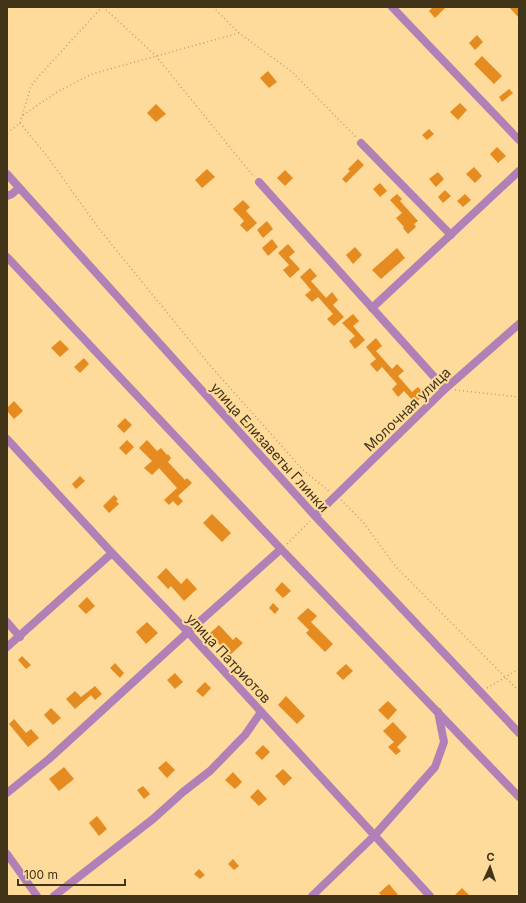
<svg xmlns="http://www.w3.org/2000/svg" width="526" height="903" viewBox="0 0 526 903" font-family="Inter,sans-serif">
<style>
.building{fill:#e68b20}
.lines{fill:none;stroke-linecap:round;stroke-linejoin:round}
.path{stroke:#bda16d;stroke-width:1.5;stroke-dasharray:1 3;stroke-linecap:butt}
.minor{stroke:#b180b7;stroke-width:8}
.tertiary{stroke:#b180b7;stroke-width:8}
.labels{text-anchor:middle;dominant-baseline:central;stroke-width:4;stroke-linejoin:round;paint-order:stroke}
.street-label{font-size:14px;fill:#413419;stroke:#fedb9a}
</style>
<rect width="100%" height="100%" fill="#fedb9a"/>
<g class="building">
<path d="M433 7H446L435 18 429 11Z"/>
<path d="M509 7H519V18Z"/>
<path d="M477 35 483 42 475 50 469 43Z"/>
<path d="M482 56 502 76 494 84 474 64Z"/>
<path d="M268 71 277 82 269 88 260 78Z"/>
<path d="M509 89 513 93 502 102 499 97Z"/>
<path d="M460 103 467 110 458 120 450 112Z"/>
<path d="M156 104 166 114 156 122 147 113Z"/>
<path d="M429 129 434 134 427 140 422 135Z"/>
<path d="M497 147 506 156 498 163 490 154Z"/>
<path d="M358 159 364 165 346 183 342 179 350 171 348 169Z"/>
<path d="M474 167 482 176 475 183 466 174Z"/>
<path d="M207 169 215 177 202 188 195 180Z"/>
<path d="M285 170 293 178 285 186 277 178Z"/>
<path d="M438 172 444 179 436 187 429 179Z"/>
<path d="M380 183 387 191 380 197 373 189Z"/>
<path d="M445 190 451 196 443 203 438 197Z"/>
<path d="M397 194 402 199 400 201 418 221 414 224 416 227 408 234 403 228 404 227 396 218 402 213 390 200Z"/>
<path d="M465 194 471 200 463 207 457 201Z"/>
<path d="M243 200 250 207 246 211 257 223 247 232 240 225 244 221 233 209Z"/>
<path d="M267 221 273 229 263 238 257 230Z"/>
<path d="M272 239 278 247 268 256 262 248Z"/>
<path d="M288 244 295 252 289 257 300 269 290 278 283 270 289 265 278 253Z"/>
<path d="M355 247 362 255 353 264 346 255Z"/>
<path d="M397 248 405 258 381 279 372 270Z"/>
<path d="M310 268 317 276 311 281 326 298 332 292 338 300 333 305 344 317 334 326 327 319 333 314 318 297 312 302 305 295 311 290 300 277Z"/>
<path d="M353 314 359 321 353 326 365 340 355 349 349 341 355 336 342 323Z"/>
<path d="M376 338 382 346 376 351 392 369 397 364 404 371 398 376 412 392 418 387 425 394 415 403 404 391 398 397 392 389 397 384 382 367 377 372 370 364 376 359 366 347Z"/>
<path d="M60 340 69 349 60 357 51 348Z"/>
<path d="M84 358 89 364 80 373 74 367Z"/>
<path d="M14 401 23 411 14 419 7 411V408Z"/>
<path d="M125 418 132 425 124 433 117 426Z"/>
<path d="M127 440 134 447 126 455 119 448Z"/>
<path d="M147 440 157 451 161 448 167 455 168 454 171 458 168 462 185 480 187 478 192 483 178 496 183 501 178 506 173 501 169 505 164 500 177 488 159 468 152 475 144 468 152 461 139 448Z"/>
<path d="M80 476 85 481 76 489 72 484Z"/>
<path d="M114 495 118 499 116 501 119 504 109 513 103 506Z"/>
<path d="M212 514 231 533 222 542 203 523Z"/>
<path d="M166 568 181 584 187 578 197 589 184 601 171 586 168 589 157 577Z"/>
<path d="M282 582 291 591 283 598 275 590Z"/>
<path d="M87 597 95 606 86 614 78 606Z"/>
<path d="M273 603 279 609 275 614 269 608Z"/>
<path d="M308 608 317 616 311 622 333 644 325 652 306 633 309 630 297 618Z"/>
<path d="M147 622 158 633 146 644 136 632Z"/>
<path d="M219 625 233 640 236 637 243 643 230 655 209 634Z"/>
<path d="M22 656 31 665 26 669 18 660Z"/>
<path d="M115 663 124 673 120 678 110 668Z"/>
<path d="M346 664 353 671 343 680 336 673Z"/>
<path d="M175 673 183 682 175 689 167 680Z"/>
<path d="M205 682 211 688 203 697 196 691Z"/>
<path d="M95 686 102 694 95 700 91 695 75 709 66 699 75 691 81 697Z"/>
<path d="M286 696 305 716 297 724 278 705Z"/>
<path d="M388 701 397 710 388 720 378 710Z"/>
<path d="M51 708 61 718 53 725 44 715Z"/>
<path d="M14 719 26 733 31 729 39 738 28 747 9 724Z"/>
<path d="M393 722 407 737 397 747 401 751 396 755 388 747 394 742 383 731Z"/>
<path d="M263 745 270 752 262 760 255 753Z"/>
<path d="M166 761 175 770 167 778 158 768Z"/>
<path d="M64 767 74 779 59 791 49 779Z"/>
<path d="M283 769 292 778 284 786 275 776Z"/>
<path d="M233 772 242 782 235 789 225 780Z"/>
<path d="M143 786 150 794 144 799 137 790Z"/>
<path d="M258 789 267 799 259 806 250 797Z"/>
<path d="M97 816 107 829 99 836 89 823Z"/>
<path d="M233 859 239 866 234 870 228 864Z"/>
<path d="M199 869 205 875 200 879 194 874Z"/>
<path d="M389 884 399 896H382L379 893Z"/>
<path d="M462 888 470 896H454Z"/>
</g>
<g class="lines">
<g class="path">
<path d="M103 7 156 56 254 177"/>
<path d="M213 7 239 33 292 72 356 137"/>
<path d="M23 115 57 92 92 74 239 33"/>
<path d="M20 123 47 156 100 230 208 363 303 470 330 492"/>
<path d="M7 132 14 128 20 123 31 86 39 76 102 7"/>
<path d="M455 390 519 397"/>
<path d="M341 500 363 522 396 567 519 691"/>
<path d="M287 544 310 521"/>
<path d="M487 688 519 669"/>
</g>
<g class="minor">
<path d="M392 7 519 140"/>
<path d="M361 143 451 235"/>
<path d="M259 182 445 389"/>
<path d="M7 196 12 194 19 188"/>
<path d="M7 257 281 549 519 797"/>
<path d="M372 308 519 171"/>
<path d="M7 439 112 553 188 632 430 896"/>
<path d="M315 516 445 389 519 324"/>
<path d="M7 622 20 637"/>
<path d="M7 647 112 553"/>
<path d="M7 793 49 759 188 632 281 549"/>
<path d="M7 854 37 896"/>
<path d="M54 896 153 819 183 792 210 771 245 735 261 712"/>
<path d="M312 896 374 836 435 767 444 742 438 712"/>
</g>
<path class="tertiary" d="M7 174 315 516 519 733"/>
</g>
<g class="labels">
<g class="street-label">
<text transform="translate(407 409) rotate(-44)">Молочная улица</text>
<text transform="translate(270 447) rotate(48)">улица Елизаветы Глинки</text>
<text transform="translate(229 658) rotate(47)">улица Патриотов</text>
</g>
</g>
<rect width="526" height="903" fill="none" stroke="#413419" stroke-width="16"/>
<g transform="translate(490 867) rotate(3)" stroke="#fedb9a" stroke-width="3" paint-order="stroke">
<path d="M0-3L7 15L0 10L-7 15Z" fill="#413419"/>
<text y="-6" font-size="11" font-weight="bold" text-anchor="middle" fill="#413419">С</text>
</g>
<path d="M18 879v6h107v-6" fill="none" stroke="#413419" stroke-width="2"/>
<text x="24" y="879" font-size="12" fill="#413419" stroke="#fedb9a" stroke-width="3" paint-order="stroke">100 m</text>
</svg>
